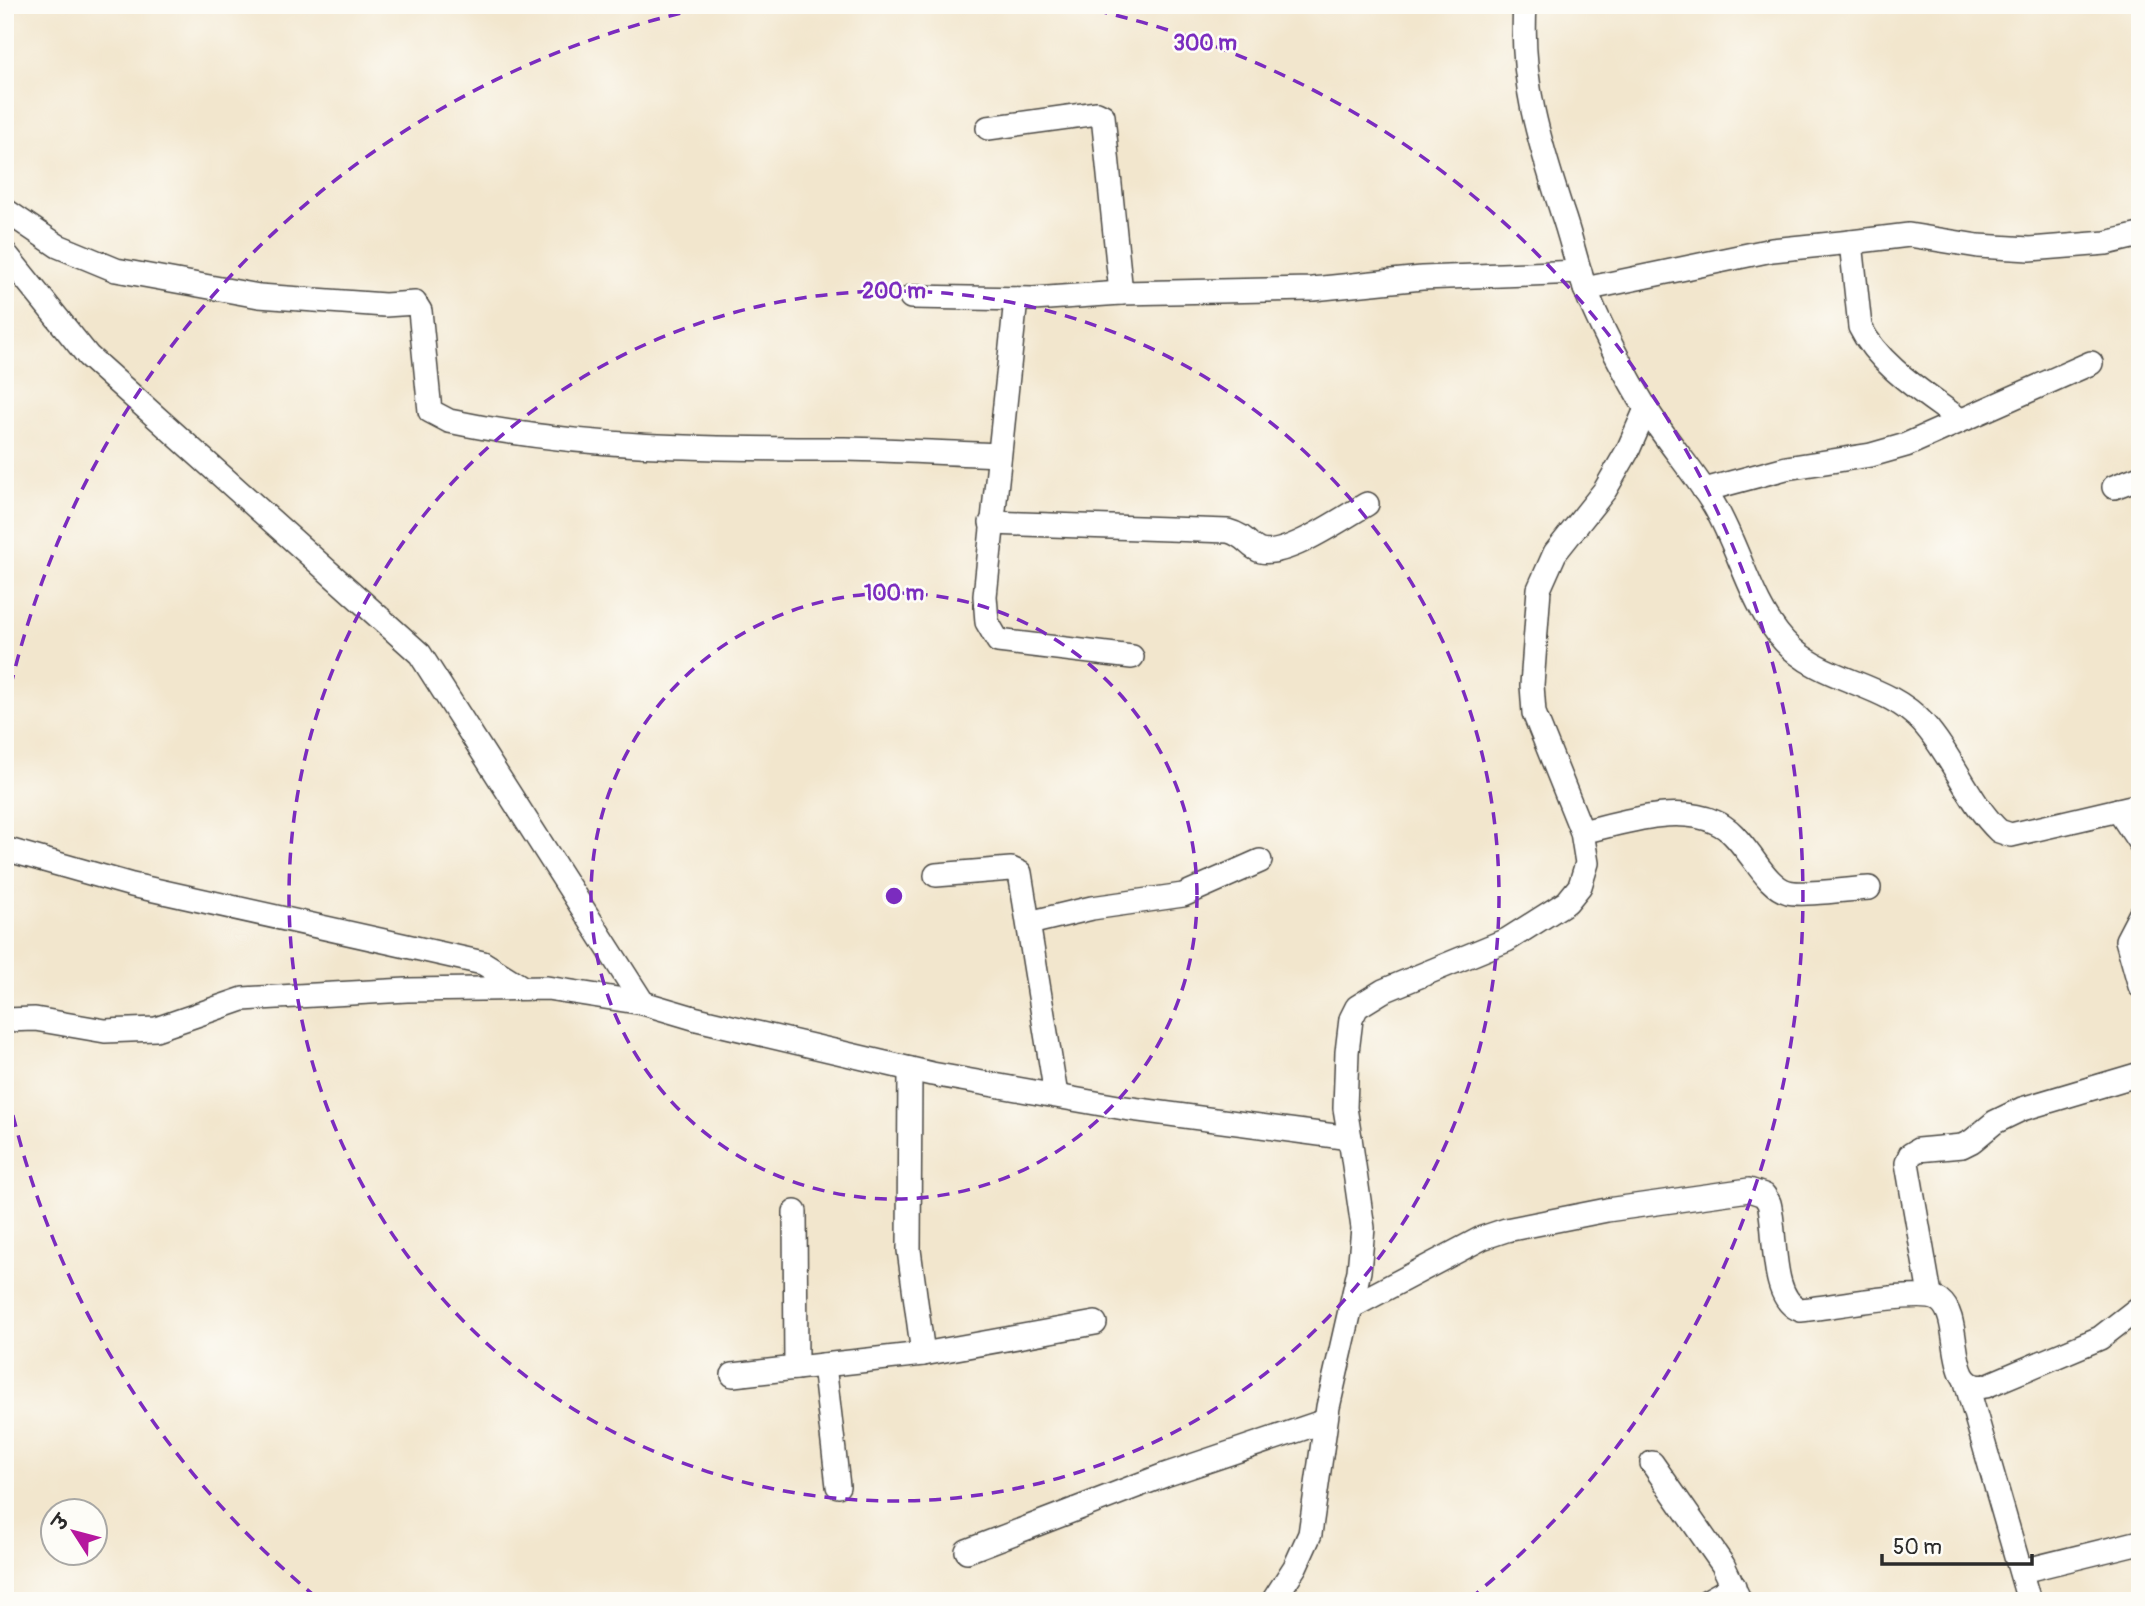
<svg xmlns="http://www.w3.org/2000/svg" width="2145" height="1606" viewBox="0 0 2145 1606" font-family="Pangolin,'Playpen Sans Deva',sans-serif">
<style>
.lines{fill:none;stroke-linecap:round;stroke-linejoin:round}
.minor-casing{stroke:#494743;stroke-width:26}
.minor{stroke:#fff;stroke-width:23}
.ring{fill:none;stroke:#7b2cbf;stroke-width:3.5;stroke-dasharray:12 9}
.centre{fill:#7b2cbf;stroke:#fdfcf7;stroke-width:3.5}
.ring-label{font-size:21px;text-anchor:middle;font-weight:bold;fill:#7b2cbf;stroke:#fdfcf7;stroke-width:5;stroke-linejoin:round;paint-order:stroke}
</style>
<rect width="100%" height="100%" fill="#fdfcf7"/>
<filter id="ink" filterUnits="userSpaceOnUse"><feTurbulence type="fractalNoise" baseFrequency=".0143" numOctaves="2"/><feDisplacementMap in="SourceGraphic" scale="14" xChannelSelector="R" yChannelSelector="G"/><feConvolveMatrix kernelMatrix="1 2 1 2 8 2 1 2 1" color-interpolation-filters="sRGB"/></filter>
<filter id="wash" filterUnits="userSpaceOnUse"><feTurbulence type="fractalNoise" baseFrequency=".00686" numOctaves="4" result="noise"/><feDisplacementMap in="SourceGraphic" scale="28" xChannelSelector="R" yChannelSelector="G"/><feGaussianBlur stdDeviation="1.57" result="paint"/><feColorMatrix in="noise" values="0 0 0 0 0 0 0 0 0 0 0 0 0 0 0 0 0 1.4 0 .05"/><feComposite in="paint" operator="in"/></filter>
<g filter="url(#wash)">
<rect width="100%" height="100%" fill="#f2e6cd"/>
</g>
<g filter="url(#ink)">
<g class="lines">
<g class="minor-casing">
<g id="minor">
<path d="M1525 5C1520 81 1539 141 1562 212 1571 237 1576 263 1585 288 1598 322 1627 378 1647 410 1668 443 1694 472 1714 505 1740 549 1750 603 1784 641 1822 683 1885 681 1923 723 1952 755 1969 803 1999 831L2011 835 2140 805"/>
<path d="M988 128 1097 113 1103 116 1121 293"/>
<path d="M5 210 58 246 116 270 259 296 385 305 415 303 420 311 430 411 449 421C581 449 711 449 845 449 896 450 947 453 998 455"/>
<path d="M1851 242 1909 235 1978 246 2030 249 2106 243 2140 235"/>
<path d="M5 253 88 356 420 654 643 1003"/>
<path d="M1585 289 1772 250 1851 242 1860 327C1879 366 1926 394 1960 420"/>
<path d="M911 297 1033 299 1121 293 1313 289 1422 278 1580 272"/>
<path d="M1016 299 985 596 987 622 998 641 1132 657"/>
<path d="M2114 487 2140 477"/>
<path d="M1704 490 1786 468 1871 455 1906 445 2091 363"/>
<path d="M991 523 1228 531C1247 536 1249 548 1261 551 1287 557 1344 517 1367 504"/>
<path d="M2118 810 2140 843"/>
<path d="M1582 832C1621 823 1676 804 1715 822 1730 828 1740 842 1750 855 1760 868 1772 888 1788 892 1801 896 1851 889 1869 888"/>
<path d="M5 849 132 885 483 963 523 988"/>
<path d="M936 875 1011 869 1020 873 1056 1095"/>
<path d="M2140 915 2127 940 2140 986"/>
<path d="M1029 923 1092 908 1183 895 1260 861"/>
<path d="M5 1020 35 1019 105 1031 156 1029 243 999 407 990 547 988 643 1003 697 1019 932 1074 1124 1108 1350 1138 1345 1108 1347 1052 1351 1019 1357 1007 1383 991 1507 940 1567 902 1580 886 1587 863 1582 832 1534 713 1532 685 1539 589 1555 553 1605 490 1628 450 1646 409"/>
<path d="M795 1212 796 1368"/>
<path d="M1930 1295 1907 1163 1910 1155 1918 1150 1962 1146 1972 1141 1995 1122 2022 1109 2140 1074"/>
<path d="M1351 1307 1482 1238 1506 1230 1607 1210 1749 1190 1764 1195 1769 1203C1777 1232 1769 1300 1801 1310 1827 1308 1923 1288 1940 1301 1964 1319 1944 1393 1986 1386L2100 1338 2140 1307"/>
<path d="M923 1354 1095 1323"/>
<path d="M824 1365 838 1486"/>
<path d="M733 1375 923 1354 909 1250 910 1069"/>
<path d="M1966 1382 2029 1601"/>
<path d="M1652 1463 1723 1565 1740 1601"/>
<path d="M967 1551 1165 1475 1325 1421"/>
<path d="M2022 1571 2140 1542"/>
<path d="M1273 1601 1295 1567 1310 1534 1328 1407 1359 1271 1363 1228 1350 1138"/>
<path d="M1707 1601 1734 1586"/>
</g>
</g>
<use href="#minor" class="minor"/>
</g>
</g>
<g class="ring">
<circle cx="894" cy="896" r="303"/>
<circle cx="894" cy="896" r="605"/>
<path d="M316 1597A908 908 0 0 1 6 1085M6 707A908 908 0 0 1 713 6M1075 6A908 908 0 0 1 1472 1597"/>
</g>
<circle cx="894" cy="896" r="10" class="centre"/>
<g class="ring-label">
<text x="1205" y="50">300 m</text>
<text x="894" y="298">200 m</text>
<text x="894" y="600">100 m</text>
</g>
<rect width="2145" height="1606" fill="none" stroke="#fdfcf7" stroke-width="28"/>
<g transform="translate(74 1532) rotate(306)"><circle r="33" fill="#fdfcf7" stroke="#a9a8a5" stroke-width="2"/>
<path d="M0-5L12 26L0 18L-12 26Z" fill="#b5179e"/>
<text y="-10" font-size="19" font-weight="bold" text-anchor="middle" fill="#2b2b2b">उ</text>
</g>
<path d="M1882 1554v10h150v-10" fill="none" stroke="#2b2b2b" stroke-width="3.5"/>
<text x="1893" y="1554" font-size="21" fill="#2b2b2b" stroke="#fdfcf7" stroke-width="5" paint-order="stroke">50 m</text>
</svg>
